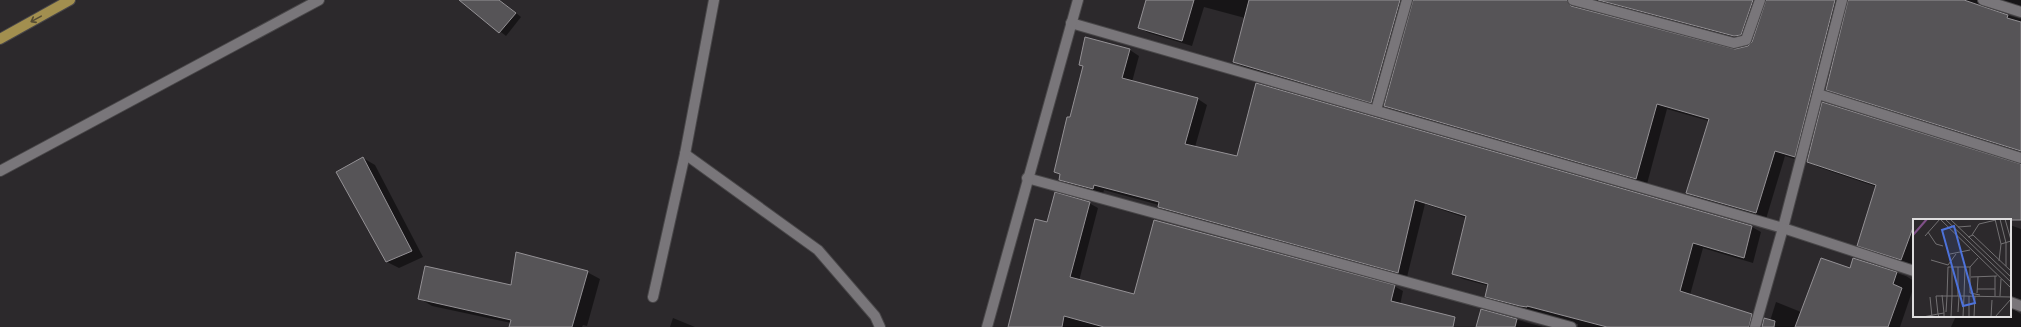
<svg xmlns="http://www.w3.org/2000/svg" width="2021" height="327" viewBox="0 0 2021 327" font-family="'PT Sans',sans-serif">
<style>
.shadow{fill:#0007}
.building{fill:#565457;stroke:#949195}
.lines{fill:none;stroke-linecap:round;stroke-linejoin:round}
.minor-casing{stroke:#494749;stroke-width:12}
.major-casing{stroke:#494749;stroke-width:12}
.minor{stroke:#79767a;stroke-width:10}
.major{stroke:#a28f4f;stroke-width:10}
.oneway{stroke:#554c34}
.inset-river{fill:none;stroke:#7f5088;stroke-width:2}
.inset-road{fill:none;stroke:#737173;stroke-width:1}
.view{fill:#4d72da;fill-opacity:0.15;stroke:#4d72da;stroke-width:2}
.inset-edge{fill:none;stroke:#deddde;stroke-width:2}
</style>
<rect width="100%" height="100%" fill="#2c292c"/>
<g class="shadow">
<path d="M465 0H500L521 17 506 36 463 2Z"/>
<path d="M1147 0H1415L1411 4 1382 108 1244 67 1234 62 1245 18 1204 7 1192 46 1149 33 1139 28Z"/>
<path d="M1415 0H1582L1579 1 1576 8 1735 50 1748 47 1753 43 1760 21 1759 20 1751 40 1745 42 1589 0H1848L1846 4 1805 162 1785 156 1766 219 1697 199 1687 193 1709 121 1667 109 1647 184 1395 112 1385 106Z"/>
<path d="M1850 0H1991L1987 5 1988 9 2021 19V146L2018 152 1837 95 1827 89Z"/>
<path d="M1999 0H2021V8Z"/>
<path d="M1086 39 1130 50 1139 56 1132 82 1198 99 1207 105 1195 147 1238 158 1257 84 1752 227 1761 232 1753 263 1703 248 1690 295 1752 315 1761 320 1760 327H1578V324L1495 302 1486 296 1489 286 1463 279 1453 274 1466 218 1425 204 1407 277 1168 212 1159 207V205L1104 190 1103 194 1069 185 1060 179 1061 175 1055 172 1084 67 1080 64Z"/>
<path d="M363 158 375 165 423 257 399 268 387 262 337 172Z"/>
<path d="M1808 161 1994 220H1914V266L1868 251 1858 245 1877 187 1818 167Z"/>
<path d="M1089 203 1098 208 1079 281 1135 295 1394 286 1403 291 1400 305 1412 327H1009L1048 223Z"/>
<path d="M2010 225 2021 229V301L2015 302 2013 309 2021 314V327H1951L1956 316H2010Z"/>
<path d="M1854 259 1906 276 1914 281V286L1900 327H1762L1770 321 1776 302 1801 312 1850 270Z"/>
<path d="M587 272 600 279 587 326 583 325 582 327H510L511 323 432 306 419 298 511 286Z"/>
<path d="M1482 310 1543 327H1477Z"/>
<path d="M673 318 695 327H670Z"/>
</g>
<g class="building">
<path d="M459 0H499L516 13 499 33Z"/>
<path d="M1146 0H1194L1182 41 1138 28Z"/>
<path d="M1249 0H1400L1371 103 1233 62Z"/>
<path d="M1413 0H1567L1571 6 1735 49 1748 46 1752 42 1766 0H1835L1795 157 1775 151 1756 213 1686 193 1709 119 1657 104 1636 179 1384 106Z"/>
<path d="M1598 0H1753L1741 35 1734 36Z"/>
<path d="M1848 0H1964L2008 15 2007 18 2021 22V151L1826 90Z"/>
<path d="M1085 37 1130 49 1122 78 1198 98 1185 144 1237 156 1256 83 1752 226 1744 258 1693 243 1680 291 1752 314 1749 327H1607L1527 306V307L1520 306 1485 297 1488 284 1452 274 1466 216 1415 200 1398 273 1158 207 1159 202 1094 185 1093 189 1059 180 1060 174 1054 172 1067 117H1070L1083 66 1079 65Z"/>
<path d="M1822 102 2021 164V220H1914V225L1901 260 1857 246 1876 185 1807 162Z"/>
<path d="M363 157 412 251 386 262 336 172Z"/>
<path d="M1055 192 1090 202 1070 277 1134 294 1154 220 1395 285 1391 301 1455 317 1453 327H1104L1064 316 1062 327H1008L1035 219 1047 222Z"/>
<path d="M516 252 588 271 572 327H509L511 320 418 299 425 266 511 285Z"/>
<path d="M1821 258 1850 268 1853 258 1897 272 1893 284 1902 288 1888 327H1795Z"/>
<path d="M1481 309 1517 319 1515 327H1476Z"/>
<path d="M1764 318 1775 321 1774 327H1762Z"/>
</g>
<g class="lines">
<g class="minor-casing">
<g id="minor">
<path d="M1573 0 1734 43 1746 40 1760 0"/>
<path d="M1983 0 2021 12"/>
<path d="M1071 23 1783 228 1842 0"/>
<path d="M1818 94 2021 158"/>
<path d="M1376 110 1407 0"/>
<path d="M685 154 818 250 875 316 880 327"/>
<path d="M0 171 319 0"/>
<path d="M1027 178 1571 327"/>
<path d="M653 297 685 154 714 0"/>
<path d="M2010 302 2021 306"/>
<path d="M987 327 1078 0"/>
<path d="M1755 327 1783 228 1914 271"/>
</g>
</g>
<g class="major-casing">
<path id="major" d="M0 39 70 0"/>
</g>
<use href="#minor" class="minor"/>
<use href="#major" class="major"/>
</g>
<defs><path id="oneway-shaft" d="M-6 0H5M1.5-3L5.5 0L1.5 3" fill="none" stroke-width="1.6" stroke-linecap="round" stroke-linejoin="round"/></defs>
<use class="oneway" href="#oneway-shaft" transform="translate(36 19) rotate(151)"/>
<g transform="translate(1913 219)">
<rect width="98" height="98" fill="#2c292c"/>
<path class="inset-river" d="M0 16 14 0"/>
<path class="inset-road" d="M27 0 98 69M32 0 98 63M37 0 98 58M82 0 88 25 98 22M87 0 93 24V47M92 0 98 21M45 8 58 7M15 13 23 25 30 27M59 16 66 5 83 1M12 17 27 0M55 18 60 16 98 52M37 35 57 31M18 41 35 46 43 35M86 42 88 25M39 48V77H46L45 93M52 48 51 77 98 78M57 48V74L67 76M58 58 84 57M64 70H82M64 74 65 58M29 76 31 94M45 77V48M46 77H51L50 98M82 77V57M87 77 88 60M17 78 19 98M33 93 34 77H39L38 98M10 98 25 95 26 98M31 98V94L25 95 23 77H34L35 48H57L65 39M56 98V77M61 98 62 77M78 98 79 81M82 98 98 80"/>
<path class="view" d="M41 7 62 84 50 87 29 11Z"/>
<rect width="98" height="98" class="inset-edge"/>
</g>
</svg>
